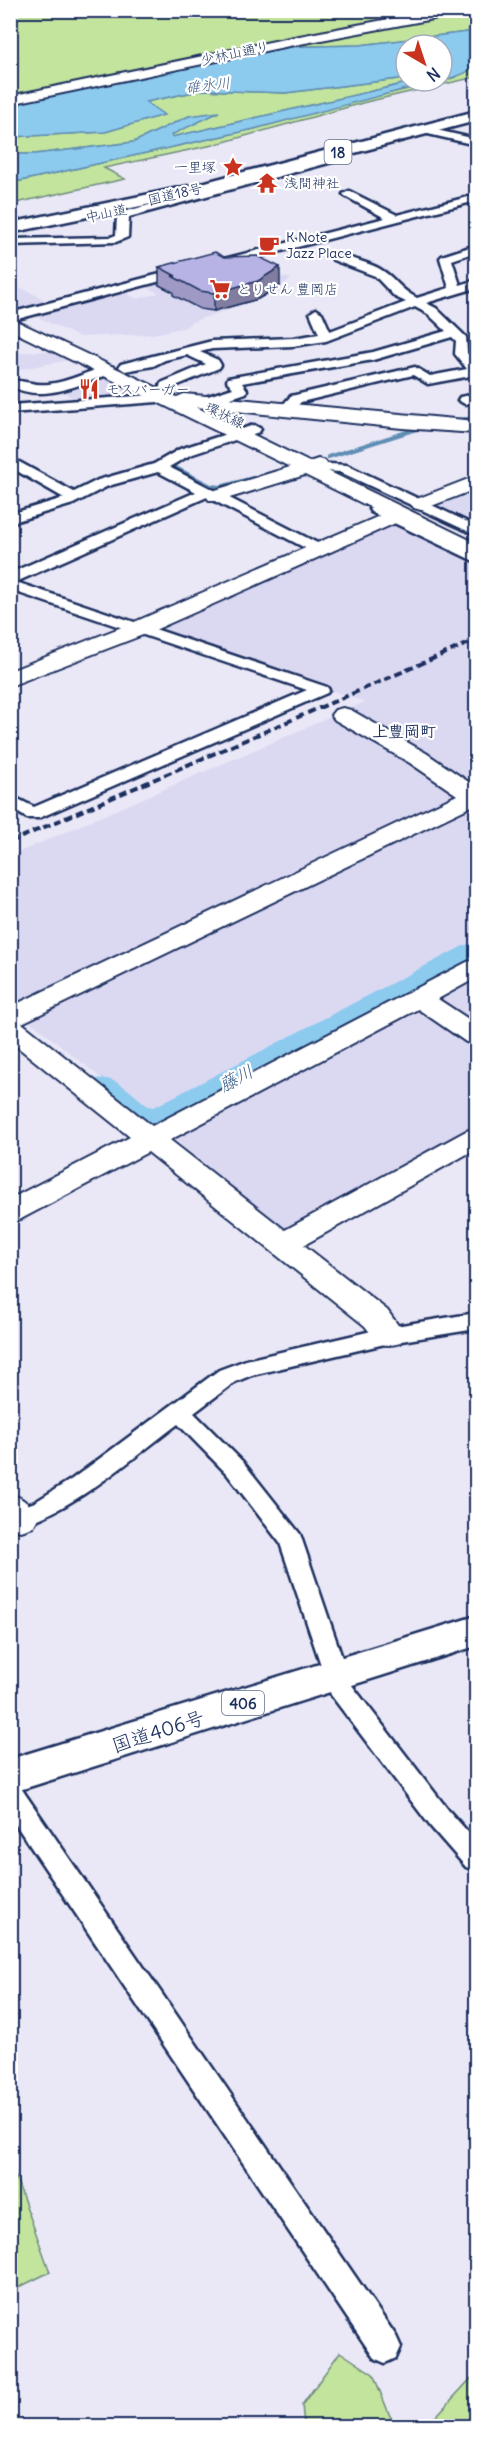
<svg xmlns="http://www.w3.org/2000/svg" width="487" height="2437" viewBox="0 0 487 2437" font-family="Delius,'Klee One',sans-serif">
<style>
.built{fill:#dbd8f2}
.green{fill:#c2e49d;stroke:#6e8a7e;stroke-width:1.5}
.water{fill:#8dcbee;stroke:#5f8db4;stroke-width:1.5}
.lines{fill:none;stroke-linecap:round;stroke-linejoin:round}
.stream{stroke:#5f8db4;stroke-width:4}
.river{fill:#8dcbee;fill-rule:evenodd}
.street-casing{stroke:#1b2f5e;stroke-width:5}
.secondary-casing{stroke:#1b2f5e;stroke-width:4}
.highway-casing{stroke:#1b2f5e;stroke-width:5}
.street{fill:#fff;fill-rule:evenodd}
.secondary{fill:#fff;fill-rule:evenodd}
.highway{fill:#fff;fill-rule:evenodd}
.rail{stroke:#1b2f5e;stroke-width:4;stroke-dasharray:8 4;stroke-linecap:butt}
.wall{fill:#9e9ac5;stroke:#1b2f5e;stroke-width:1.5}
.shaded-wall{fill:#817da0;stroke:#1b2f5e;stroke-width:1.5}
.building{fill:#b8b3e5;stroke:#1b2f5e;stroke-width:1.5}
.labels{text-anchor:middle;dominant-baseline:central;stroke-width:4.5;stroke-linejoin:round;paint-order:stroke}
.far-street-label{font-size:14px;fill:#1b2f5e;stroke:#fff}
.far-poi-label{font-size:14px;fill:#1b2f5e;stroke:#fff;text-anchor:start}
.far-water-label{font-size:15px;font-style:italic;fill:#3d5e89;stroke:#fff}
.shield{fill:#fff;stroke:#5f6d8e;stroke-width:1.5}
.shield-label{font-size:15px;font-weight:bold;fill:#1b2f5e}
.far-quarter-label{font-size:16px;font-weight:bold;fill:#1b2f5e;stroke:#fff}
.water-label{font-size:18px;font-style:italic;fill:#3d5e89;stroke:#fff}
.near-street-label{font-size:20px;fill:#1b2f5e;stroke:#fff}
</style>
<rect width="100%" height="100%" fill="#eae8f7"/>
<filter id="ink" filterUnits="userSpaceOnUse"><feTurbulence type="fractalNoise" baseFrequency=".0167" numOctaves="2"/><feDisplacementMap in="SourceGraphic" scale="12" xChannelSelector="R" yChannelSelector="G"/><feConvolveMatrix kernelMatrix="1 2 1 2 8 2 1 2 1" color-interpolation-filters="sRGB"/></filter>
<g filter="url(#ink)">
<g class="built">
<path d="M210 267 268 274 292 279 255 301 191 322 186 327 153 334 79 337 31 314 120 290 137 299 159 293 142 285Z"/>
<path d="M17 287 28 291 53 304 25 311 11 304 10 289Z"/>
<path d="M51 351 69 360 11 371V353Z"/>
<path d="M101 375 144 397 79 403 58 388Z"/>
<path d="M476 487V526L433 504Z"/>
<path d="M394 521 476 562V1130L294 1232H279L146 1114 11 1006 10 856 365 702 147 628Z"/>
</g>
<g class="green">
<path d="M10 11H445L11 97Z"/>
<path d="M470 11H476V31L360 45 278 47Z"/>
<path d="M476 62V77L366 102 213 145 104 168 125 179 11 204V183L254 129 356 101 442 81 456 77Z"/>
<path d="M406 78V81H416L172 137 170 135 217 113 189 116 134 142 35 154H11L10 137 105 132 163 115 145 102 203 90 285 93Z"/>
<path d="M12 2167 50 2272 11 2291 10 2168Z"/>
<path d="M340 2352 373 2374 390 2416 399 2426H304L302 2405Z"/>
<path d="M476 2373V2426H421L428 2425Z"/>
</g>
<g class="water">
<path d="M476 31C476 66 479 72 442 80V45H406V78L285 93 203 90 146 102 164 115 105 132 11 137 10 103 278 47 360 45Z"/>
<path d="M416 81H436L254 129 11 183V154H35L134 142 189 116 219 112 171 135 172 137Z"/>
</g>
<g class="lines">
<g class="stream">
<path d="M456 420 476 418"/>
<path d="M328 457 423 427"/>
<path d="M176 468 211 486 220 487 278 471"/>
</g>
<path class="river" d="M476 943V964L171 1126C143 1133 127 1124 106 1107 98 1101 91 1095 85 1087L90 1080C115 1073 130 1092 148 1106L154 1107 465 945Z"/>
<g class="street-casing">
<g id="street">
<path d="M432 129 476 139V145L428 134 427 132Z"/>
<path d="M343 153 347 154V158L129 217 128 237 116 242 10 245V239L111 237 116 235 117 215 99 211V207L127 211Z"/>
<path d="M349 191 397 215 476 195V201L220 267 214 263 216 261 385 218 345 196 343 194Z"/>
<path d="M476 245V252L452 260 460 285 476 280V288L426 303 436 308 466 337 467 353 476 364V375L428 384 413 375 301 402 289 414 284 415 277 411 291 396 415 367 430 376 467 369 455 354 456 341 452 337 373 360 242 383 247 390 246 393 219 402 218 406H208L203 400 205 397 233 388 227 381 228 378 373 352 446 331 428 314 415 307 326 341 293 346 212 349 200 352 218 360 221 365 219 368 166 390 161 389 160 386 161 383 206 364 187 355 165 360 153 366 125 371 119 367 121 364 212 341 293 338 319 334 310 313 316 309 322 313 330 331 406 302 395 297 375 276 333 260V256C341 254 376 265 383 271 396 279 400 290 417 298L449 288 440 258 442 256Z"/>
<path d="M187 267 191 269V273L10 321V313Z"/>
<path d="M108 366 113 367 114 370 113 373C82 383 41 405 10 385L11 381C21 379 35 386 49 384 69 382 88 371 108 366Z"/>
<path d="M166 394 171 395 173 398 171 401 10 413V405Z"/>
<path d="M476 394V402L465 404 458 400 460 397Z"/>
<path d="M254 425 261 429 259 432 190 455 169 467 323 546 325 549 323 552H313L207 497 16 582 327 687 329 690 327 693 39 818H27L10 808V795L34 807 307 690 10 590V573L196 492 158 472 108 486 73 504 10 523V514L64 498 10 467V457L74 492 98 480 154 464 180 449Z"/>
<path d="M329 464 347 465 476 526V535L340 472 324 471 322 468 324 465Z"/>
<path d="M376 505 476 553V562L371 512 369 509Z"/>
<path d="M476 1313V1329L389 1343 252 1375 235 1382 194 1413 243 1462 300 1534 351 1684 449 1811 476 1841V1871L466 1867 431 1827 331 1695 280 1543 227 1474 178 1424C125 1464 74 1510 10 1530V1511L35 1502 72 1479 219 1370 246 1360 389 1327Z"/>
<path d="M10 1782 19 1785 396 2336 401 2347 396 2358 385 2363 374 2358 10 1816Z"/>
</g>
</g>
<g class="secondary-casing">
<g id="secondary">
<path d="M436 10H466L460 14 289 46 10 104V96L289 38Z"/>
<path d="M10 318 177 397 184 394 476 421V433L402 428 196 407 309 462 318 459 325 461 328 465 324 469 476 543V557L400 521 148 633 10 686V671L132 623 384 514 305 475 223 500H209L206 496 209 492 290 467 10 330Z"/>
<path d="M476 476V489L421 510 414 508 411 504 414 500Z"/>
<path d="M343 708 351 710 426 753 476 787V804L22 1023 152 1126 467 962 476 960V978L438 999 476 1024V1044L466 1042 418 1009 170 1140 285 1230 466 1131 476 1128V1149L304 1245 387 1310 405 1335 400 1343C379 1349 377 1341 365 1326L148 1152 21 1219 10 1222V1199L130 1137 10 1041V1007L457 795 410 763 335 720 331 715 335 710Z"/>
<path d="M10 1494C24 1498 31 1505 38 1518L33 1527 21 1531 10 1528Z"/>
</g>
</g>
<g class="highway-casing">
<g id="highway">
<path d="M476 111V121L199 194 10 233V223L198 184Z"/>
<path d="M476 1616V1646L10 1793V1759Z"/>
</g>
</g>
<use href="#street" class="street"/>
<use href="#secondary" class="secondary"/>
<use href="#highway" class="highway"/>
<path class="rail" d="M10 842 476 640"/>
</g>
<path class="wall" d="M224 257 280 286 258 299 214 311 200 309 173 295V292L159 285V267Z"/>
<path class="shaded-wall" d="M280 267V286L258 299 214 311V293Z"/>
<path class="building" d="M215 252 224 257 257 256 280 267 258 281 214 293 200 291 172 276H176L159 267Z"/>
</g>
<defs>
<g id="sight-bare" transform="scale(1.62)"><path d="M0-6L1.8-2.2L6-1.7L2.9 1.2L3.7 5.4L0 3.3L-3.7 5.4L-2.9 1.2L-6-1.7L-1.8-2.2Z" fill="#c8321e" stroke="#fff" stroke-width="2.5" paint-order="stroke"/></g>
<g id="temple-bare" transform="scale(1.62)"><path d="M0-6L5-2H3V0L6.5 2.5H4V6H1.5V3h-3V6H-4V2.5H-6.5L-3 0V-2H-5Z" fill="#c8321e" stroke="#fff" stroke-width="2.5" paint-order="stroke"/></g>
<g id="cafe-bare" transform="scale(1.62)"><path d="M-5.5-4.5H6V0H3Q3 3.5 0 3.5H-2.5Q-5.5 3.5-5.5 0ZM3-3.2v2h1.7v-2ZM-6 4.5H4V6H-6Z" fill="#c8321e" stroke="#fff" stroke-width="2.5" paint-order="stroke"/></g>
<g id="supermarket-bare" transform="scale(1.62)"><path d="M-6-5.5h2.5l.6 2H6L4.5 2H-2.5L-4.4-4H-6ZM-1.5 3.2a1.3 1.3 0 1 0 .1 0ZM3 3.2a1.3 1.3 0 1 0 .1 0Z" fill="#c8321e" stroke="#fff" stroke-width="2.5" paint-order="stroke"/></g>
<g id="restaurant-bare" transform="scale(1.62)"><path d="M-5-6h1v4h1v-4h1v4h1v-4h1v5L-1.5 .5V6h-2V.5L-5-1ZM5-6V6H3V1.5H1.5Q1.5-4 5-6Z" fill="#c8321e" stroke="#fff" stroke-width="2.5" paint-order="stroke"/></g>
</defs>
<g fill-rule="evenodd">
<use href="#sight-bare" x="233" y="167"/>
<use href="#temple-bare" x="267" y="183"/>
<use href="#cafe-bare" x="269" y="245"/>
<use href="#supermarket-bare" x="220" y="289"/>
<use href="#restaurant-bare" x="89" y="389"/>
</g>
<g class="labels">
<g class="far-street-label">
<text transform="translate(235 53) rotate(-12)">少林山通り</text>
<text transform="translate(175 194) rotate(-13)">国道18号</text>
<text transform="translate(106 213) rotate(-12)">中山道</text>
<text transform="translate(225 415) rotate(26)">環状線</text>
</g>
<g class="far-poi-label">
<text x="216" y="167" text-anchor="end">一里塚</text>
<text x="284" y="183">浅間神社</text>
<text x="286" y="237">K Note<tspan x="286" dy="16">Jazz Place</tspan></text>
<text x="237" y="289">とりせん 豊岡店</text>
<text x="106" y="389">モスバーガー</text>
</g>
<g class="far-water-label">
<text transform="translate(208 85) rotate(-7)">碓氷川</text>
</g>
<g class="shield">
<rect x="324.5" y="140" width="27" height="24" rx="4.5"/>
<rect x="222" y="1691" width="42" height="24" rx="4.5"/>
</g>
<g class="shield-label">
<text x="338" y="152">18</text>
<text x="243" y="1703">406</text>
</g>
<g class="far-quarter-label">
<text x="404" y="731">上豊岡町</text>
</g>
<g class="water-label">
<text transform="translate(236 1078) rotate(-28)">藤川</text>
</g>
<g class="near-street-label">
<text transform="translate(158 1731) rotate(-18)">国道406号</text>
</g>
</g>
<rect width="487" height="2437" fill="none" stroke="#fff" stroke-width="36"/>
<rect x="18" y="18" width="451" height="2401" fill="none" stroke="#1b2f5e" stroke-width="2" filter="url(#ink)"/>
<g transform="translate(424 63) rotate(141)"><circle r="28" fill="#ffffff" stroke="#a4acbf" stroke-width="1.5"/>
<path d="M0-4.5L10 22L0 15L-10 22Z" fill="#c8321e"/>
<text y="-9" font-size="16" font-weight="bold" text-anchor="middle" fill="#1b2f5e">N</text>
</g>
</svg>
